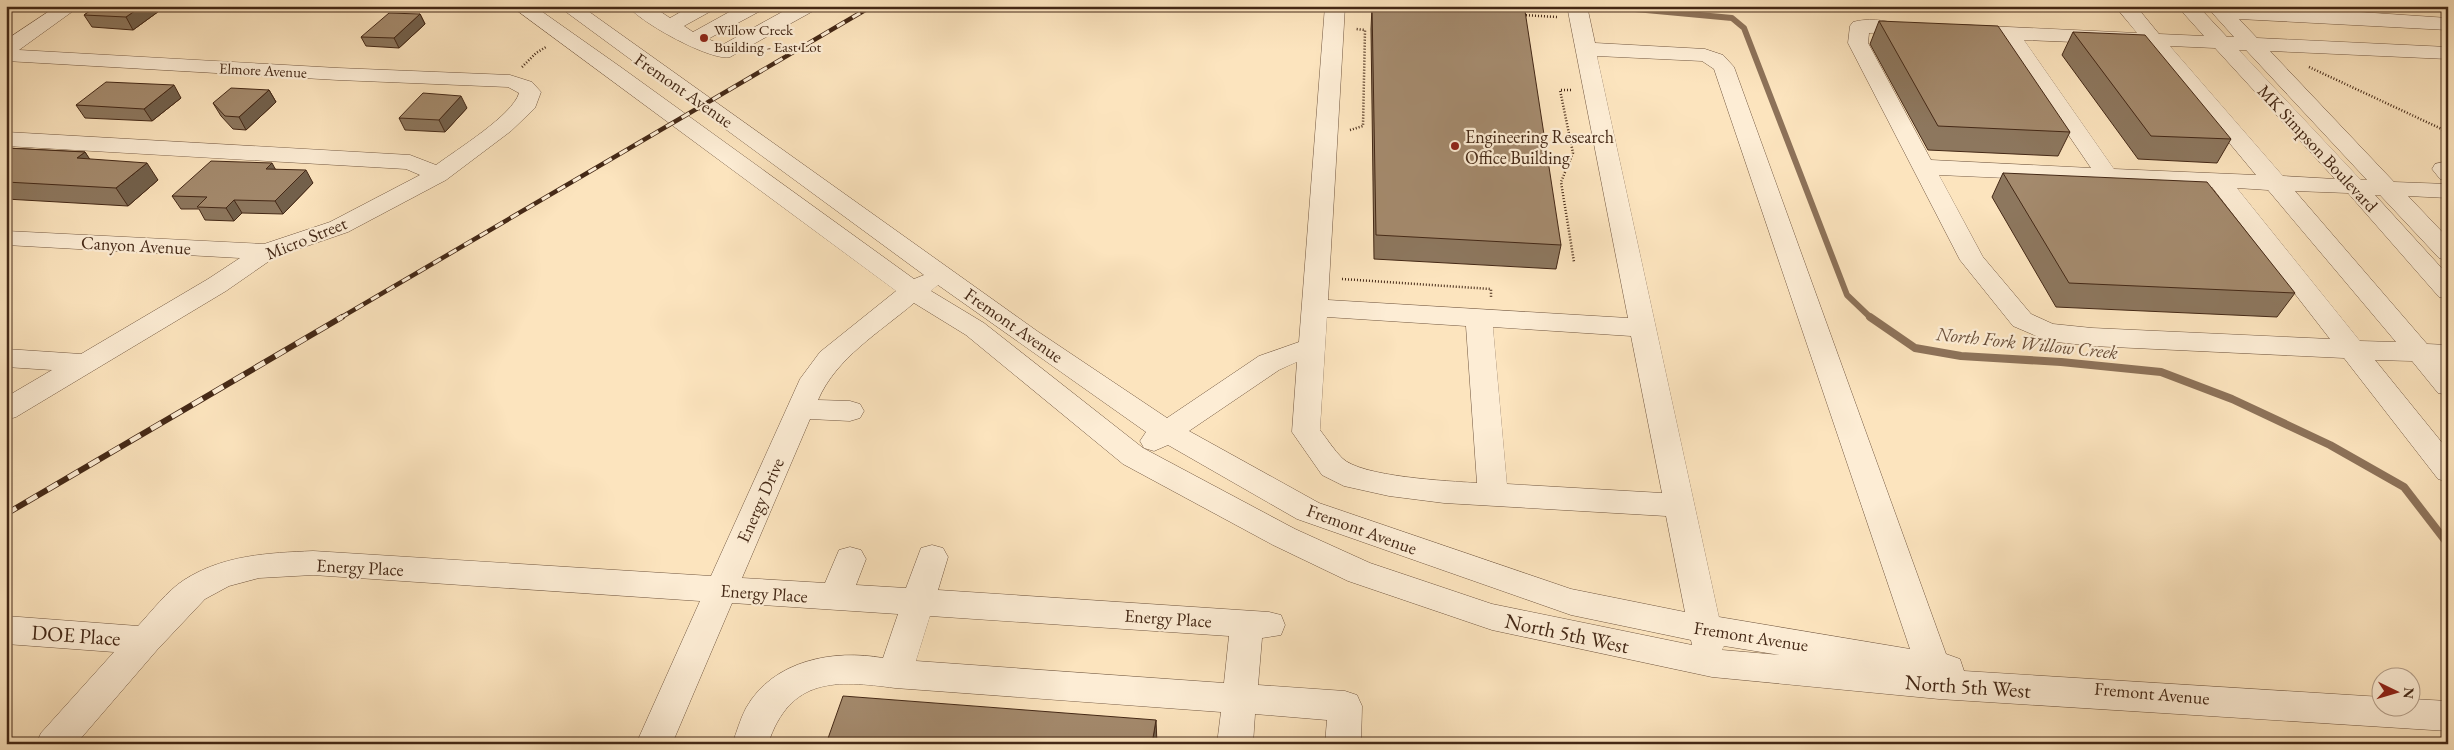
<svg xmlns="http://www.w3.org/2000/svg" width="2454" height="750" viewBox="0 0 2454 750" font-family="'EB Garamond',serif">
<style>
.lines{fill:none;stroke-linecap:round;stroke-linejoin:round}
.stream-far1{stroke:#8d7259;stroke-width:6}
.stream{stroke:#8d7259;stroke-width:8}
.minor-casing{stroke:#725740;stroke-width:1}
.path{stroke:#442816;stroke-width:2.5;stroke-dasharray:1 2;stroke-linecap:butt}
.minor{fill:#fdedd5;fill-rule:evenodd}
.rail-far1-casing{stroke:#442816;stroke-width:4.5}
.rail-casing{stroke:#442816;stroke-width:6}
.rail-far1{stroke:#fdedd5;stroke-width:3;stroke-dasharray:9;stroke-linecap:butt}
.rail{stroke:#fdedd5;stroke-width:4.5;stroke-dasharray:12;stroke-linecap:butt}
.wall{fill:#8d775e;stroke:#442816}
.shaded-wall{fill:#73614c;stroke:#442816}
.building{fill:#a48a6d;stroke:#442816}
.poi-dot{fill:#8f2418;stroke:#fdedd5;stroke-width:2}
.labels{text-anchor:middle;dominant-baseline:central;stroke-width:4.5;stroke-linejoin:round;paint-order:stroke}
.far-poi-label{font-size:15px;fill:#442816;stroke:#fdedd5;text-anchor:start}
.far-street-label{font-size:15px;fill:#442816;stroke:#fdedd5}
.street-label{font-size:18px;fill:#442816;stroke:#fdedd5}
.poi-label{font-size:18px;fill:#442816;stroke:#fdedd5;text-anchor:start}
.water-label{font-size:19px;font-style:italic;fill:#684d37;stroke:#fdedd5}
.near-street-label{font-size:21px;fill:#442816;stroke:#fdedd5}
</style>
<rect width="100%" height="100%" fill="#fce4be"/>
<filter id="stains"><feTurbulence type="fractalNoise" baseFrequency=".004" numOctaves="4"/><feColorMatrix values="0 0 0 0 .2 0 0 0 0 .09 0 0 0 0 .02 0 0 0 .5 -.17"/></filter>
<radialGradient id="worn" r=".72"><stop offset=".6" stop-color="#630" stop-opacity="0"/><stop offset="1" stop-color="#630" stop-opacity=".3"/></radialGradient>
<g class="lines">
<path class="stream-far1" d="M1603 6 1732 18 1744 28 1847 295 1871 318"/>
<path class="stream" d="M1870 317 1915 348 1961 356 2061 362 2161 372 2232 399 2330 445 2404 487 2448 544"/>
<g class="minor-casing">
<g id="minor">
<path d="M57 6H80L19 50 338 68 510 75 532 82 541 92 535 108 511 131 446 180 348 232 275 257 226 291 16 417 6 420V397L52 370 6 367V349L81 354 208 279 240 258 6 245V231L264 244 330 222 420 175 406 169 6 146V132L410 155 436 165C456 150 513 115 519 93L508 87 338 80 6 61V40Z"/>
<path d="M511 6H534L622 68 914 279 924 275 558 6H581L1037 331 1167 418 1259 356 1299 342 1325 6H1345L1328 300 1628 318 1567 6H1587L1595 43 1705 49 1723 55 1734 67 1946 654 1960 659 1964 671 2382 697V708H2412V699L2448 701V731L1939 699 1712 677 1492 630 1348 581 1273 545 1123 464 966 335 914 303C880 332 836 358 818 400L850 401 860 404 864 411 860 418 850 421 810 419 742 578 825 583 839 550 850 547 861 550 866 559 856 585 906 588 921 548 932 545 943 548 948 557 938 590 1269 612 1281 615 1285 625 1281 635 1262 638 1258 685 1345 691 1357 695 1362 706 1361 744H1325L1327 720 1255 714 1253 744H1217L1221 712 895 688C836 680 790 677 768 744H732C737 732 740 719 746 708 773 660 834 649 883 658L898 614 732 603 672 744H636L700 601 313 575 259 578 229 586 205 599 157 650 76 744H36L41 733 114 652 6 644V616L138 626C152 611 167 591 184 580 223 555 268 553 313 551L711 576 800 379 820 352 896 291ZM1597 56 1702 61 1714 69 1910 649 1719 617ZM938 285 1146 432 1140 441 1144 448 1154 451 1168 445 1297 519 1571 615 1691 640 1692 645 1492 604 1370 563 1295 529 1143 448 984 323 931 291ZM1327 317 1466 326 1477 483C1448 481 1361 477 1342 458 1334 450 1327 439 1320 430ZM1493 327 1631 336 1662 493 1507 484ZM1297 362 1292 432 1322 475 1344 486 1389 496 1444 503 1666 516 1685 612 1571 589 1319 503 1189 431 1279 370ZM930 616 1229 636 1224 683 916 661ZM1724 646 1780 655 1722 650Z"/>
<path d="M628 6H652L670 18 691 6H716L713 10 684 26 693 32 740 6H765L762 10 708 39 722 45 793 6H818L815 10 730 57C712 62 639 22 628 6Z"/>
<path d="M2115 6H2136L2159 34 2204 36 2177 6H2198L2227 37H2234L2206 6 2345 11 2448 18V30L2239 19 2257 38 2448 47V59L2270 51 2394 182 2448 184V198L2408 196 2448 238V261L2439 258 2380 195H2375L2448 275V299L2439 297 2348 193 2295 191 2427 344 2448 345V363H2444L2448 368V395L2438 393 2412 361 2375 360 2448 450V482L2438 479 2344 358 2092 346 2048 341 2013 326 1960 260 1848 43 1850 26 1853 22C1867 18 1884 20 1898 24L1901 28 1898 32 1869 33 1868 43 1931 160 2091 168 2003 39 1958 35 1955 31 1958 27 1965 25 2137 33ZM2024 40 2148 45 2256 175 2114 169ZM2170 46 2215 48 2335 179 2283 176ZM2239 50H2246L2367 180H2361ZM1939 175 2212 187 2330 339 2092 328 2053 324 2031 314 1983 257ZM2237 188 2268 190 2396 342 2360 341Z"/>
<path d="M2443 162H2448V181L2440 179 2432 169 2435 164Z"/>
</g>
</g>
<g class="path">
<path d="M1358 8 1374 9"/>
<path d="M1523 15 1557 17"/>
<path d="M522 67 536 53 546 47"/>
<path d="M2309 67 2448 132"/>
<path d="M1571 90H1560L1573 153 1561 182 1574 262"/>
<path d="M1350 130 1363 126 1365 30 1356 29"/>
<path d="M1342 279 1491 289V298"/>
</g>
<use href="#minor" class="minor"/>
<g class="rail-far1-casing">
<path id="rail-far1" d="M340 318 872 6"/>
</g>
<g class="rail-casing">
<path id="rail" d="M6 514 342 317"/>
</g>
<use href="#rail-far1" class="rail-far1"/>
<use href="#rail" class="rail"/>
</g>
<g class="wall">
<path d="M97 6H166L133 30 92 27 84 15Z"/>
<path d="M1372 6 1561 245 1556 269 1374 259 1371 29Z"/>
<path d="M420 14 425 24 399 48 366 46 361 37Z"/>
<path d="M1879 21 2070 132 2058 156 1928 150 1870 44Z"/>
<path d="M2073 32 2231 139 2217 163 2138 159 2062 55Z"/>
<path d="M269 90 276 102 246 130 233 129 221 116 213 103Z"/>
<path d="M181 98 152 121 85 118 76 105Z"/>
<path d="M467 108 445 132 405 130 399 118Z"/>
<path d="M6 148 85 152 89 159 158 180 128 206 6 199Z"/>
<path d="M275 169 313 183 283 214 242 213 234 221 205 220 199 209H181L172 196Z"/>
<path d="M2003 173 2295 293 2277 317 2056 307 1992 197Z"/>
</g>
<g class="shaded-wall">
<path d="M142 6H166L133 30 126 17Z"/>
<path d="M420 14 425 24 399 48 394 38Z"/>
<path d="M174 85 181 98 152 121 144 109Z"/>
<path d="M269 90 276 102 246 130 239 117Z"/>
<path d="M461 96 467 108 445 132 439 120Z"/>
<path d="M85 152 97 170 77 158Z"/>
<path d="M147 163 158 180 128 206 116 188Z"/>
<path d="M272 163 279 176 266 169Z"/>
<path d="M306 170 313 183 283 214 275 201Z"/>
<path d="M234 200 242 213 234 221 226 208Z"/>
<path d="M1156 720 1157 744H1152Z"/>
</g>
<g class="building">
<path d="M97 6H142L126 17 84 15Z"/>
<path d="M1372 6 1525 11 1561 245 1376 235Z"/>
<path d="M389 13 420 14 394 38 361 37Z"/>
<path d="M1879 21 1998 26 2070 132 1938 126Z"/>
<path d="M2073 32 2145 35 2231 139 2151 136Z"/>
<path d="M106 82 174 85 144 109 76 105Z"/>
<path d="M231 88 269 90 239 117 225 116 213 103Z"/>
<path d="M423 93 461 96 439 120 399 118Z"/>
<path d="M6 148 85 152 77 158 147 163 116 188 6 182Z"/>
<path d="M211 161 272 163 266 169 306 170 275 201 234 200 226 208 197 207 207 197 172 196Z"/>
<path d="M2003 173 2207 182 2295 293 2069 283Z"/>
<path d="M843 696 1156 720 1152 744H826Z"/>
</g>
<g class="poi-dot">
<circle cx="704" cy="38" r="5"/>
<circle cx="1455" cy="146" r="5"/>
</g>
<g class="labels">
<g class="far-poi-label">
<text x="714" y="29">Willow Creek<tspan x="714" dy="17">Building - East Lot</tspan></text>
</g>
<g class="far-street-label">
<text transform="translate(263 70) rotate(3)">Elmore Avenue</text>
</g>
<g class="street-label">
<text transform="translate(684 90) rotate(35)">Fremont Avenue</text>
<text transform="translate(2318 148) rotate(47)">MK Simpson Boulevard</text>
<text transform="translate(306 238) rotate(-22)">Micro Street</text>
<text transform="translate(136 245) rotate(3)">Canyon Avenue</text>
<text transform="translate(1014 325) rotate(35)">Fremont Avenue</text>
<text transform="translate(760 500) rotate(-66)">Energy Drive</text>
<text transform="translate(1362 529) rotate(20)">Fremont Avenue</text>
<text transform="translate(360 567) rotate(3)">Energy Place</text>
<text transform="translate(764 593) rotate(4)">Energy Place</text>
<text transform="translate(1168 618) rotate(4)">Energy Place</text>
<text transform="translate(1751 636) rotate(9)">Fremont Avenue</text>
<text transform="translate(2152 693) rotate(5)">Fremont Avenue</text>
</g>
<g class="poi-label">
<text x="1465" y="136">Engineering Research<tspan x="1465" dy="21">Office Building</tspan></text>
</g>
<g class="water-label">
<text transform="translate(2027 343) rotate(6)">North Fork Willow Creek</text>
</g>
<g class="near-street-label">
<text transform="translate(1567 633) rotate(12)">North 5th West</text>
<text transform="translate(76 635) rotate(4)">DOE Place</text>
<text transform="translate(1968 686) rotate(4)">North 5th West</text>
</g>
</g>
<rect width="2454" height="750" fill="none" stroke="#fce4be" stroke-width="25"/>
<rect x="8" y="8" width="2439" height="735" fill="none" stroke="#442816" stroke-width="2.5"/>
<rect x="12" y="12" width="2429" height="725" fill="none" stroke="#442816"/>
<g transform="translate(2396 692) rotate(95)"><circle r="24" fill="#fdedd5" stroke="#b39e89"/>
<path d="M0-4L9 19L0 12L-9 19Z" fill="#8f2418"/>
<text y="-8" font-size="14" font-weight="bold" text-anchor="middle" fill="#442816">N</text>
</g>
<rect width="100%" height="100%" filter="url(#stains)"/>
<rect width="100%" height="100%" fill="url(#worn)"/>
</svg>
